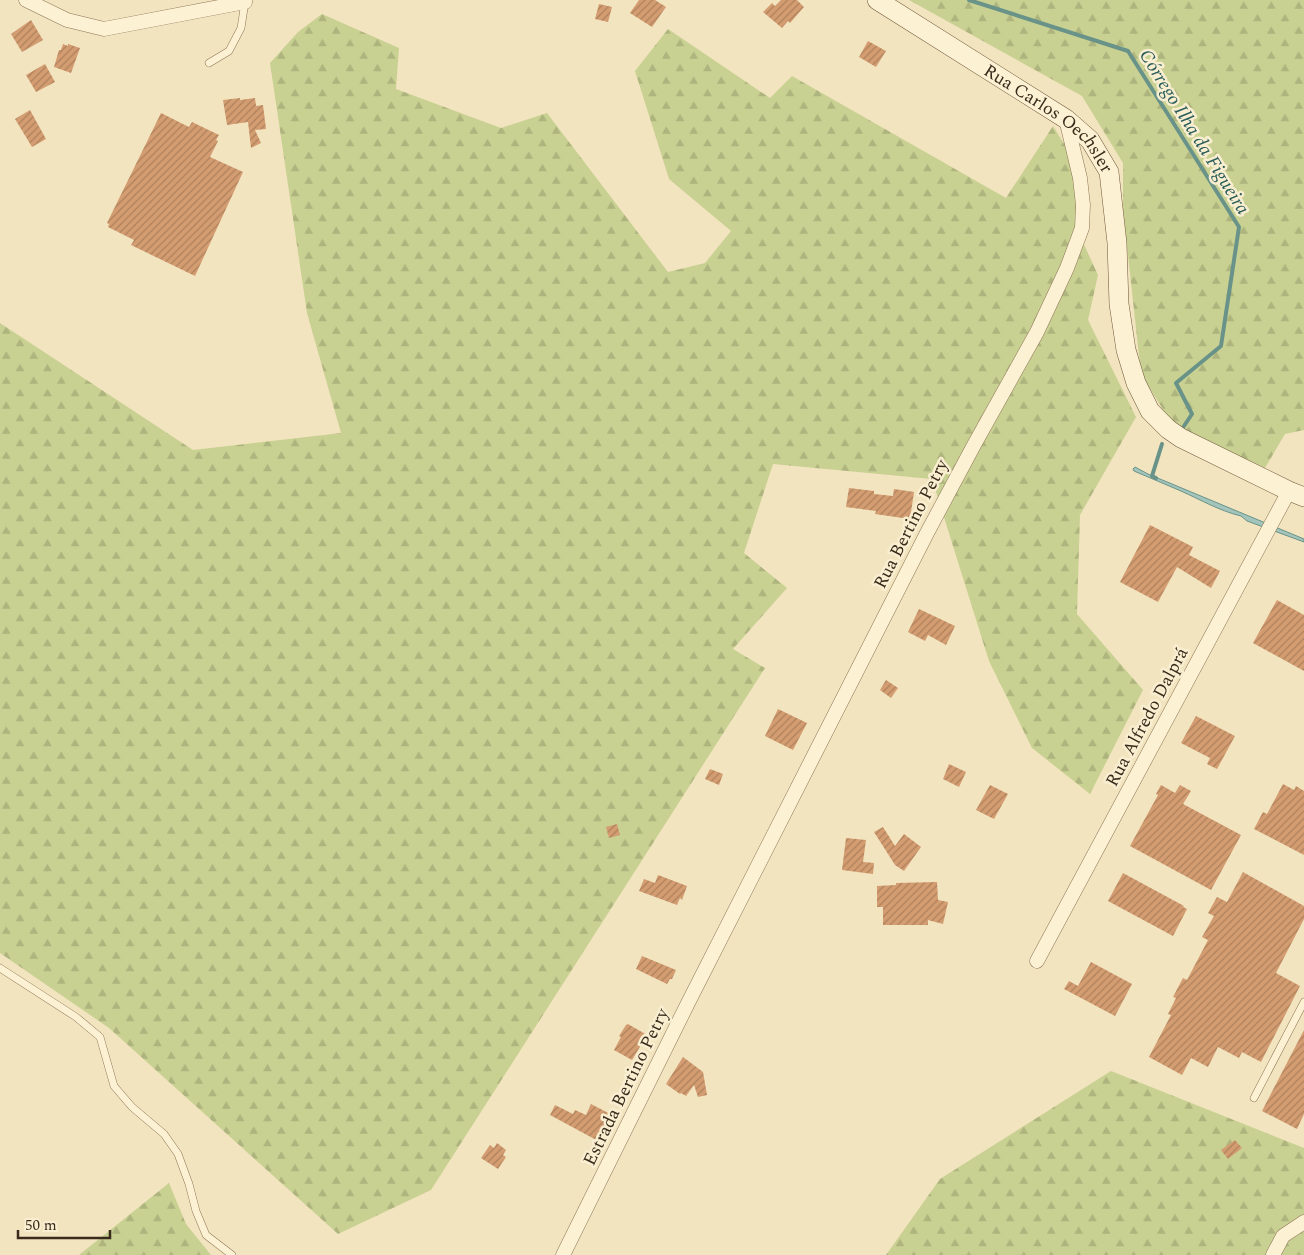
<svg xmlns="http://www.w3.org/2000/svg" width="1304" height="1255" viewBox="0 0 1304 1255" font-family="Spectral,serif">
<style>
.forest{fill:url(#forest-firs)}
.water{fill:#a3c4bb;stroke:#699389}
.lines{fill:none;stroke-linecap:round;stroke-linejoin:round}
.stream{stroke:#699389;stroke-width:4}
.building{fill:url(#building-hatch)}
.service-casing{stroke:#8d7456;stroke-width:8}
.minor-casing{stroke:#8d7456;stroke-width:15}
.secondary-casing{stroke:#6f5539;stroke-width:20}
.service{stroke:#fcf1d3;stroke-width:7}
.minor{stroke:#fcf1d3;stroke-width:14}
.secondary{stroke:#fcf1d3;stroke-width:19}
.labels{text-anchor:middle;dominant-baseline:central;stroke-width:5;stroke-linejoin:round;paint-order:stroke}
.street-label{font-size:18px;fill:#3b2b1c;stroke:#f9eed0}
.water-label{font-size:19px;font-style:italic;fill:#295c5a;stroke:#f9eed0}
</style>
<defs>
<pattern id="forest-firs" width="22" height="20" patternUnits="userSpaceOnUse" patternTransform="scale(1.25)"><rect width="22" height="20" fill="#c9d192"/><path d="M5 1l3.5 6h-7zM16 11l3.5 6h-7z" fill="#aeb47d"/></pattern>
<pattern id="building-hatch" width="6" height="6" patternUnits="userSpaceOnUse" patternTransform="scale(1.25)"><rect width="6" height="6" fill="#d49d71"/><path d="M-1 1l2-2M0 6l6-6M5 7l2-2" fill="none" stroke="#ad805c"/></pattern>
</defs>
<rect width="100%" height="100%" fill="#f2e4bf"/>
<g class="forest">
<path d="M909 0H1304V430L1285 434 1265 468 1173 426 1141 374 1123 210V163L1082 96Z"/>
<path d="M322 14 399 48 396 89 501 128 547 113 668 272 705 263 731 231 669 179 635 71 668 29 770 98 792 76 1006 198 1053 126 1066 147 1073 178 1077 203 1076 227 1098 275 1088 320 1136 417 1080 515 1077 614 1143 690 1090 794 1032 748 989 661 932 479 773 464 744 553 787 588 733 649 765 668 431 1190 338 1234 109 1028 0 953V323L193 450 341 433 307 313 270 63 298 32Z"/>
<path d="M1111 1071 1304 1148V1255H886L940 1179Z"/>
<path d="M169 1183 186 1224 211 1255H79Z"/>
</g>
<path class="water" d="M1135 467 1148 474 1304 539V542L1247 521 1241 516C1220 511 1201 500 1181 491 1165 484 1150 478 1134 471L1133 469Z"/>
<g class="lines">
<g class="stream">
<path d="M969 0 1128 51 1239 227 1221 346 1176 383 1192 414 1184 426"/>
<path d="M1156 478 1152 476 1162 444"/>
</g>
</g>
<g class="building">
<path d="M639 0H655L666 7 652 27 630 13Z"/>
<path d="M781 0H797L804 7 790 23 788 21 782 28 763 12 772 3 775 6Z"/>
<path d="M599 4 612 7 608 22 595 19Z"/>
<path d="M31 20 43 40 22 52 11 34Z"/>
<path d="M868 41 886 51 876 67 859 57Z"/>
<path d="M63 44 68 46V44L80 48 71 73 54 67 59 50H61Z"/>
<path d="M45 64 55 82 36 92 26 75Z"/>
<path d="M240 98V100L255 98 256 106 263 105 266 129 255 130 261 143 251 148 248 122 227 125 223 100Z"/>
<path d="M30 110 46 139 32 147 15 119Z"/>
<path d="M161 113 189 127 192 122 219 135 216 140 218 141 210 157 243 172 195 276 131 245 134 240 108 227 109 224 107 223Z"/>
<path d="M849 488 874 491V494L893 496 894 489 914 492 910 519 875 514 876 511 846 507Z"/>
<path d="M1150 525 1193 547 1189 555 1220 571 1211 588 1177 567 1158 602 1120 582Z"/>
<path d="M1277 600 1304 615V671L1253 643Z"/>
<path d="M919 609 955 626 946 645 928 635 925 641 908 632Z"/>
<path d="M886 680 898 688 891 698 880 690Z"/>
<path d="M778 709 807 723 793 750 765 736Z"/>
<path d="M1196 716 1235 736 1217 769 1207 764 1210 758 1181 743Z"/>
<path d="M949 764 966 772 959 787 943 779Z"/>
<path d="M710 769 723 774 719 785 705 779Z"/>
<path d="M1283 784 1294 790 1296 786 1304 791V855L1254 829 1263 812 1267 814Z"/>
<path d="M990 785 1008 794 994 819 976 810Z"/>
<path d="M1161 785 1175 793 1180 785 1191 791 1183 804 1241 835 1211 890 1130 846 1158 795 1156 794Z"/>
<path d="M617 824 620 835 609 838 606 827Z"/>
<path d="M883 827 895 846 904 834 921 847 904 871 895 865 874 832Z"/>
<path d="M846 838 866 840 863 862 874 863 873 874 842 870Z"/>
<path d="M1243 872 1304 906V919L1276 973 1300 986 1261 1062 1242 1052 1239 1058 1218 1047 1208 1067 1191 1058 1182 1075 1149 1057 1171 1015 1168 1014 1176 998 1173 997 1183 978 1187 980 1208 940 1202 937 1214 916 1208 913 1217 897 1227 902Z"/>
<path d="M1123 873 1184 906 1183 907 1187 909 1173 936 1108 901Z"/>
<path d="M658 875 687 886 682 900 680 898 677 905 639 891 644 879 655 883Z"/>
<path d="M937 882 938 900 948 902 943 924 928 920V925H883V907H877V886L896 885V883Z"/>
<path d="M642 956 676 970 672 979H670L667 984 636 969Z"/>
<path d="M1091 962 1132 984 1115 1016 1064 989 1069 981 1078 986Z"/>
<path d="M628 1024 647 1035 632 1060 614 1050 621 1037 619 1036 626 1025Z"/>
<path d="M1304 1030V1114L1297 1129 1262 1111Z"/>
<path d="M683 1057 703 1072 707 1095 698 1097 694 1085 686 1096 681 1093 680 1094 666 1084Z"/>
<path d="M591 1104 614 1116 600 1142 550 1115 555 1105 573 1114 575 1110 586 1115Z"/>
<path d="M1235 1140 1242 1148 1228 1159 1221 1150Z"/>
<path d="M497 1143 506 1150 503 1155 506 1157 498 1169 481 1158 490 1145 494 1148Z"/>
</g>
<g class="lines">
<g class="service-casing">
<g id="service">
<path d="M209 63 229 51 241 28 245 2"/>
<path d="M0 968 76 1017 100 1037 114 1086 132 1107 164 1134 178 1154 189 1184 196 1211 206 1235 232 1255"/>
<path d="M1254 1098 1304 1002"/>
</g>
</g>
<g class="minor-casing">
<g id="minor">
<path d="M26 0 67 20 104 29 245 2V0"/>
<path d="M1037 961 1289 491"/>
<path d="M563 1255 688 1003 927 533 974 445 1037 332 1067 268 1082 228 1083 205 1080 178 1066 119"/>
<path d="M1273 1255 1283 1236 1304 1222"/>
</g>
</g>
<g class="secondary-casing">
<g id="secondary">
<path id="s1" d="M877 0 1066 119 1090 140 1109 172 1117 243 1119 304 1126 350 1136 383 1150 411 1168 429 1181 438 1289 491 1304 497"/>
</g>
</g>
<use href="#service" class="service"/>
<use href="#minor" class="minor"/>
<use href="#secondary" class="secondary"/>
</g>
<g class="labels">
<g class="street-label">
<text stroke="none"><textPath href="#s1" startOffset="210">Rua Carlos Oechsler</textPath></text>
<text transform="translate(911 524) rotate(-63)">Rua Bertino Petry</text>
<text transform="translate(1147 717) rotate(-62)">Rua Alfredo Dalprá</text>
<text transform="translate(626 1087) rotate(-64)">Estrada Bertino Petry</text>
</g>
<g class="water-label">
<text transform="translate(1194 132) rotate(58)">Córrego Ilha da Figueira</text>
</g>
</g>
<path d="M18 1230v8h92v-8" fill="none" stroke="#3b2b1c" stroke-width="2.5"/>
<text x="25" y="1230" font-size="15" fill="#3b2b1c" stroke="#f9eed0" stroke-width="4" paint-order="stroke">50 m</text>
</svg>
